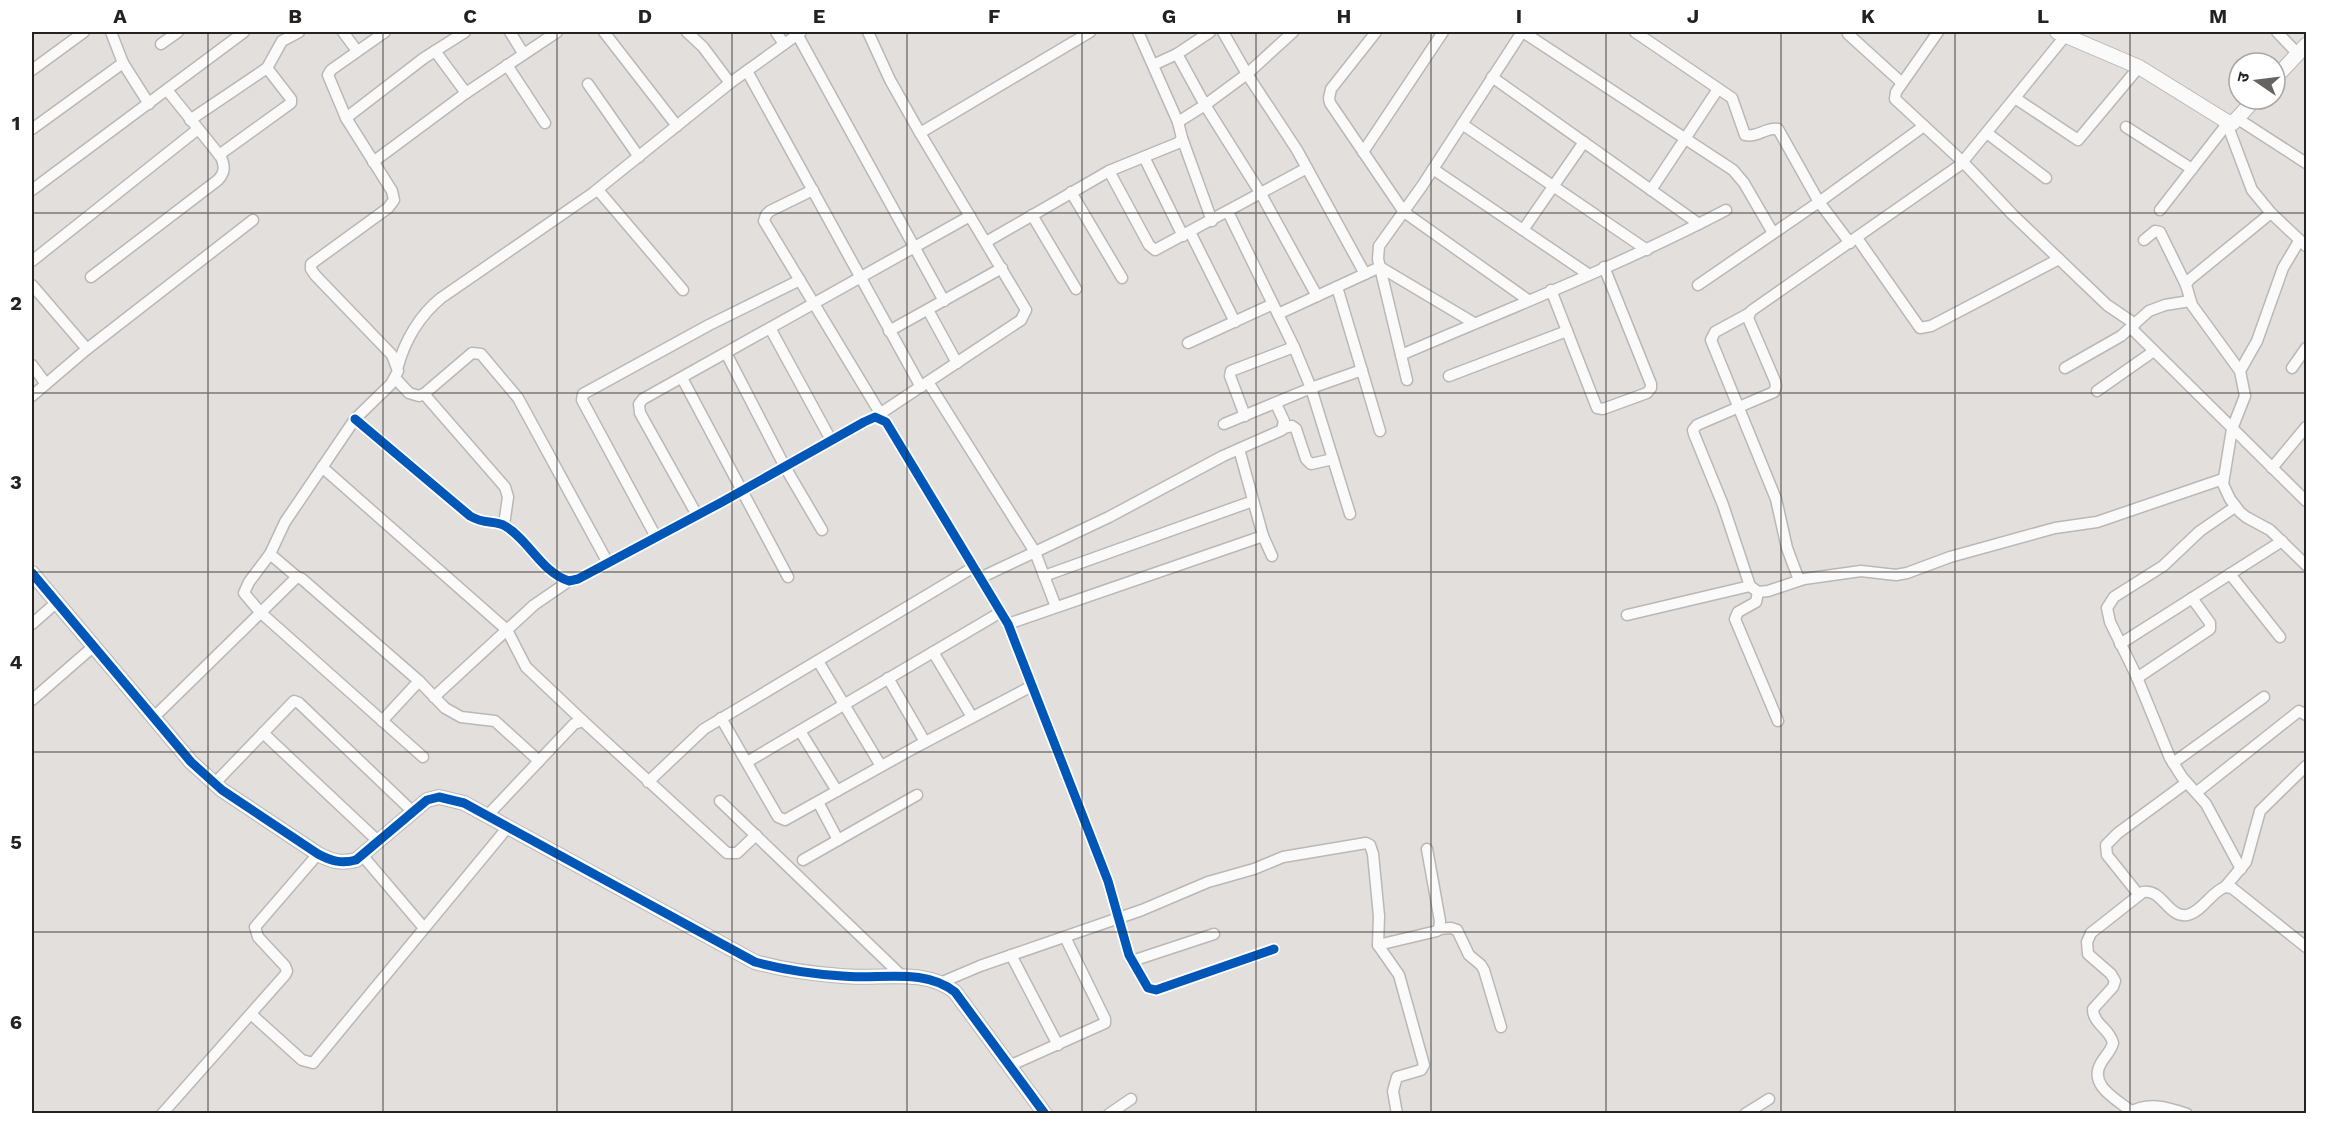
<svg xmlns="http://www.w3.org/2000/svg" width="2338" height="1145" viewBox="0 0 2338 1145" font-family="'Work Sans','Noto Sans Devanagari',sans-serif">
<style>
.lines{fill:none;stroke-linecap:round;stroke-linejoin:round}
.minor-casing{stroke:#bab8b6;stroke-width:13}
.tertiary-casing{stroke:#bab8b6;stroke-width:16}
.minor{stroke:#fbfafa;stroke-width:10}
.tertiary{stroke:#fbfafa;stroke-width:14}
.cycleway-casing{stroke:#fff;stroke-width:13}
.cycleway{stroke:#0057b8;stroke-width:9}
.grid{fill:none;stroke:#242221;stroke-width:1.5;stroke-opacity:0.55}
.neatline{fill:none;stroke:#242221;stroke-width:2}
.grid-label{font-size:20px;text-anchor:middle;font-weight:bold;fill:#242221}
</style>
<rect width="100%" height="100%" fill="#e2dfdd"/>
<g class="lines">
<g class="minor-casing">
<g id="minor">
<path d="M111 32 123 63 149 104"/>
<path d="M343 32 357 51"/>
<path d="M385 32 331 70 328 75 346 118 392 191 394 200 388 208 311 264V269L315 275 392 355 398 371 391 384 355 419 285 522 270 554 249 582 244 593 260 612 423 757"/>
<path d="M510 32 523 53"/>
<path d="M604 32 677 126"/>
<path d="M687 32 703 47 730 83"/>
<path d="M776 32 784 44"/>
<path d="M868 32 890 80 920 133 1026 310 1021 320 875 417"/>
<path d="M1138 32 1178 122"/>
<path d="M1223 32 1247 74 1297 150 1365 274"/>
<path d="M1376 32 1331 89 1329 98 1330 103 1404 212 1528 300"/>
<path d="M1523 32 1733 170 1744 183 1773 233"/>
<path d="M1635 32 1732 98 1745 135C1757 138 1766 127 1778 129L1819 202 1850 243"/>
<path d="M1938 32 1896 92 1895 99 1963 162 2012 214 2107 305 2135 324"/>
<path d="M2277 32 2298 54"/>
<path d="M797 34 944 301"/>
<path d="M1848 34 1902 83"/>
<path d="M2066 35 1960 165 1751 311 1748 318 1775 381 1776 386 1774 392 1697 425 1693 430 1694 434 1723 505 1750 586 1758 592 1768 591 1804 579 1861 571 1896 575 1907 573 1950 557 2055 528 2097 522 2223 479"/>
<path d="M161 44 178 32"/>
<path d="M435 51 466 93"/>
<path d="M1177 54 1205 105 1261 194 1317 296"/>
<path d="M507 65 545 123"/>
<path d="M1153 65 1177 54 1210 32"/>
<path d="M32 70 84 32"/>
<path d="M747 71 921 387"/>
<path d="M1492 77 1699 224"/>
<path d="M588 84 639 157"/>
<path d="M2015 98 2078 140 2139 67"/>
<path d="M346 118 424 58 465 32"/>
<path d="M2238 119 2306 163"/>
<path d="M190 120 267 68 282 41 299 32"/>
<path d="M2226 121 2252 190 2271 213 2306 246"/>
<path d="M1462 124 1647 250"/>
<path d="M2126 127 2192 169"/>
<path d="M32 129 123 63"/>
<path d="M920 133 1090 32"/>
<path d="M1987 133 2046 178"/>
<path d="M1182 138 1212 221"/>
<path d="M1363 152 1443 32"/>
<path d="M219 155 291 103V99L267 68"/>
<path d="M1144 157 1183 236"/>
<path d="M373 162 466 93 557 32"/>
<path d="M1433 169 1588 274"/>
<path d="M1109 171 1149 245 1155 250 1307 168"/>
<path d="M32 190 244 32"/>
<path d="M598 190 683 290"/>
<path d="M813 190 770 211 766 215 764 221 880 413"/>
<path d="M1651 190 1718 89"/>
<path d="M1071 192 1122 278"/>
<path d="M2160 210 2227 124"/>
<path d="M1032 215 1076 289"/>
<path d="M1523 230 1584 142"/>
<path d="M1190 232 1235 322"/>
<path d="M1857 238 1920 328 1931 326 2059 259"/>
<path d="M2144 240 2155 231 2160 232 2186 285"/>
<path d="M2299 241 2283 268 2257 341 2240 371 2245 396 2232 429 2223 484 2230 499 2240 512 2246 517 2270 530 2306 565"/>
<path d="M986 242 1109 171 1178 143 1182 138 1178 122 1205 105 1247 74 1293 32"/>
<path d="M32 261 198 129"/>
<path d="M91 277 218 180C225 172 225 167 221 157L167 90"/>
<path d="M32 285 87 349"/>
<path d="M1698 285 1819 202 1924 126"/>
<path d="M1337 287 1380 431"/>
<path d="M1551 290 1597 408 1603 409 1647 393 1651 388V384L1604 267"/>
<path d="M928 310 957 363"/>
<path d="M1278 314 1380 267 1474 323"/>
<path d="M1748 314 1715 332 1711 340 1776 499 1787 548 1799 580"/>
<path d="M770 328 831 440"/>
<path d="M2131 328 2306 501"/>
<path d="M889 331 1002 268"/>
<path d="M1188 343 1273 304"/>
<path d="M726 353 785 467 822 530"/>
<path d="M1401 355C1510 308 1621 265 1726 210"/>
<path d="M32 365 46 384"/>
<path d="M398 366C405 340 420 315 441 298L593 193 730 83 801 32"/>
<path d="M2065 368 2121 336 2149 311 2165 305 2190 301"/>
<path d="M2292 368 2306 348"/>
<path d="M2240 371 2192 305 2186 285 2189 280 2271 213"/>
<path d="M1449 376 1567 331"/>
<path d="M395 378 409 393 419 396 424 394 472 353 481 354 518 398 608 563"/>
<path d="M682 378 788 577"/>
<path d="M1407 380 1378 259 1379 246 1422 186 1522 32"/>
<path d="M928 382 1035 552 1056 607"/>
<path d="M2097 391 2154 351"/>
<path d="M424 394 505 487 508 497 504 525"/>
<path d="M32 396 87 349 253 220"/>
<path d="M1245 416 1230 376 1231 371 1294 347"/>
<path d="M355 419 470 516C485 525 495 520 505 526 529 540 542 573 569 581L578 579 722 502 864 422 875 417 886 422 1008 624 1108 881 1129 955 1148 988 1156 990 1274 949"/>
<path d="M1224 424 1311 388 1294 347 1228 212"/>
<path d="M1283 428 1292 426 1296 429 1306 459 1311 464 1333 459"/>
<path d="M1239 449 1263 536 1272 556"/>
<path d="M322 467 507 630 526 667 583 721"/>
<path d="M2272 468 2306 427"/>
<path d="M2235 507 2200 531 2163 566 2114 597 2107 608 2110 622 2136 675 2170 758 2182 777 2206 804 2241 869"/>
<path d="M1350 514 1311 388 1362 370"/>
<path d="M697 515 640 413 639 404 643 399 970 216"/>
<path d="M656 537 582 400 583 394 709 325 800 280"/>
<path d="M270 554 297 577"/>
<path d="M2230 574 2280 637"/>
<path d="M1044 576 1253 501"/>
<path d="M980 578 1109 517 1223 456 1282 430 1284 421 1276 404"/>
<path d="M1758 592 1756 602 1738 612 1735 619 1778 721"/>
<path d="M1627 615 1750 586"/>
<path d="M32 624 57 602"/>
<path d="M1008 624 1263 536"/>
<path d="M2120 644 2282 541"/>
<path d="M933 652 972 717"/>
<path d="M818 661 881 766"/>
<path d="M888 678 925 742"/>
<path d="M2137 678 2210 629V623L2192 598"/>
<path d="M434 697 534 605 569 581"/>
<path d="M32 700 94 646"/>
<path d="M153 718 297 577 302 579 419 681 445 708 461 717 495 721 539 761"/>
<path d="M721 718 778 817 785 820 914 748 1032 686"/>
<path d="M382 721 419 681"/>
<path d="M800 731 837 791"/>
<path d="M263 733 379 842"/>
<path d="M747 762 1001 612"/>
<path d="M2173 763 2264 697"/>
<path d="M648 782 704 729 974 567"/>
<path d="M214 784 294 701 299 703 412 811"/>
<path d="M2197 792 2299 711 2306 715"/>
<path d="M720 801 903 977"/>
<path d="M818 802 838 840"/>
<path d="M487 816 574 724 583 721 727 853H737L756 835"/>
<path d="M362 855 424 928"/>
<path d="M803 860 917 795"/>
<path d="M2225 887 2246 862 2260 811 2306 766"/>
<path d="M2139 895 2107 855 2106 845 2118 833 2186 783"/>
<path d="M1439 929 1451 928 1457 930 1469 955 1481 965 1484 970 1501 1027"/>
<path d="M1378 945 1437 931 1439 929 1440 921 1427 849"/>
<path d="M1011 955 1058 1045"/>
<path d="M1132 961 1214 934"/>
<path d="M940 983 980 966 1142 910 1208 882 1254 869 1283 857 1366 843 1370 845 1373 854 1379 916 1378 945 1399 975 1424 1065 1421 1070 1397 1077 1393 1091 1397 1114"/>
<path d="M251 1014 302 1060 313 1063 508 827"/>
<path d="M1009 1066 1105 1023V1019L1065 937"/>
<path d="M2131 1111C2116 1099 2088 1085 2101 1063 2105 1056 2111 1051 2113 1043 2110 1029 2093 1024 2093 1009L2113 987 2115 981 2111 974 2088 954 2087 942 2091 933 2143 892C2162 888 2168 918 2187 915 2202 912 2211 892 2225 887L2232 888 2306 947"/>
<path d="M162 1114 285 975 287 971 285 966 258 937 255 927 318 854"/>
<path d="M1109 1114 1131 1099"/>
<path d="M1745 1114 1769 1099"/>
<path d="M2127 1114C2147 1101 2167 1107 2187 1114"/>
</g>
</g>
<g class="tertiary-casing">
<g id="tertiary">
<path d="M2057 32 2139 67 2226 121 2233 123 2255 99"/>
<path d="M2275 78 2306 45"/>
<path d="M32 573 191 762 222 790 318 854C331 861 341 864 356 860L427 800 439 797 464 803 755 962C784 970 813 974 842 976 879 980 924 967 955 992L1045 1114"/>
</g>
</g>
<use href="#minor" class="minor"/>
<use href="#tertiary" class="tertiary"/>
<g class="cycleway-casing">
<g id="cycleway">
<path d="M355 419 470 516C485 525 495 520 505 526 529 540 542 573 569 581L578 579 722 502 864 422 875 417 886 422 1008 624 1108 881 1129 955 1148 988 1156 990 1274 949"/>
<path d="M32 573 191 762 222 790 318 854C331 861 341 864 356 860L427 800 439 797 464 803 755 962C784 970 813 974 842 976 879 980 924 967 955 992L1045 1114"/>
</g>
</g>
<use href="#cycleway" class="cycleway"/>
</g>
<path class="grid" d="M208 32V1114M383 32V1114M557 32V1114M732 32V1114M907 32V1114M1082 32V1114M1256 32V1114M1431 32V1114M1606 32V1114M1781 32V1114M1955 32V1114M2130 32V1114M32 213H2306M32 393H2306M32 572H2306M32 752H2306M32 932H2306"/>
<rect width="2338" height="1145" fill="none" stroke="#ffffff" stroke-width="66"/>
<g transform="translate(2257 81) rotate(284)"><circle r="28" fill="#ffffff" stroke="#a7a7a6" stroke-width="1.5"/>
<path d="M0-4.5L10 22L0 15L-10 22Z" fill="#666463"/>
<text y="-9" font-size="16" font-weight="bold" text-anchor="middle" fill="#242221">उ</text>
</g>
<rect x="33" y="33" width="2272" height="1079" class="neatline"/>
<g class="grid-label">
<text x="120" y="23">A</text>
<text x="295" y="23">B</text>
<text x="470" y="23">C</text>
<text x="645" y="23">D</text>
<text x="819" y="23">E</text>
<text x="994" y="23">F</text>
<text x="1169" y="23">G</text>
<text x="1344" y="23">H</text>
<text x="1519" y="23">I</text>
<text x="1693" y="23">J</text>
<text x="1868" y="23">K</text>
<text x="2043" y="23">L</text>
<text x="2218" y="23">M</text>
<text x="16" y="130">1</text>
<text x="16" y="310">2</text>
<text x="16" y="489">3</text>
<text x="16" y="669">4</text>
<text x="16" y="849">5</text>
<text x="16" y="1029">6</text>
</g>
</svg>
